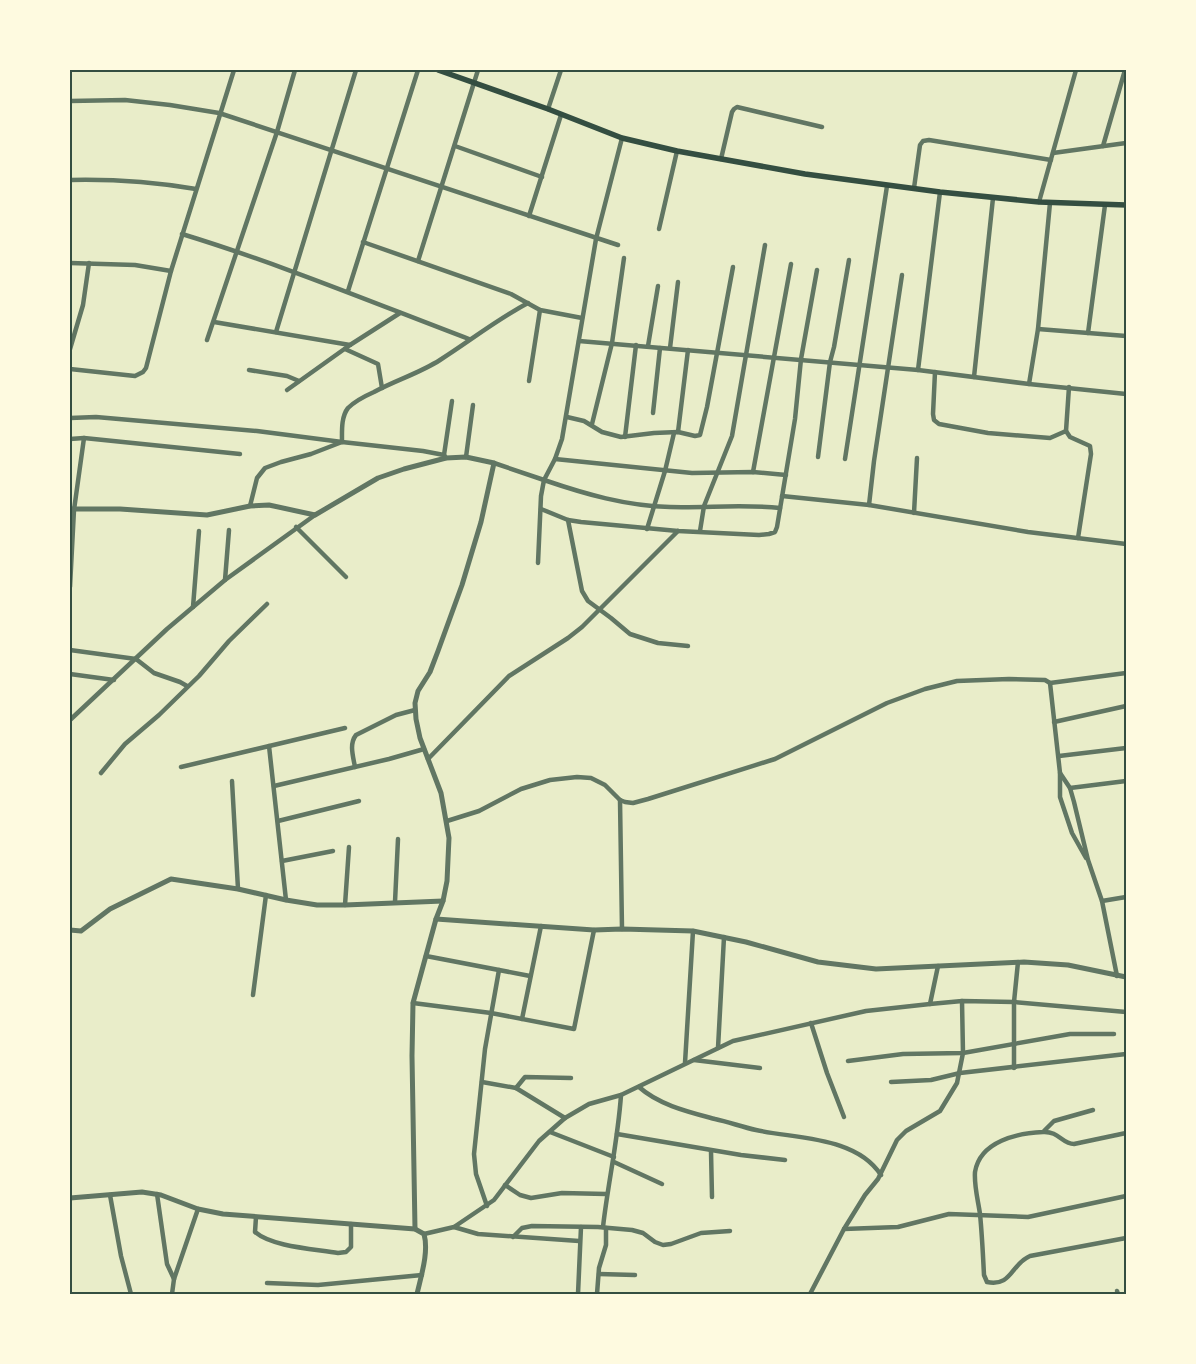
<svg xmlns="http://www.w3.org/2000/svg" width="1196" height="1364" viewBox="0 0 1196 1364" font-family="'Varela Round',sans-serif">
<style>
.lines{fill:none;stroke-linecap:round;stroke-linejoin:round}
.minor{stroke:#617663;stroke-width:4.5}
.tertiary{stroke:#617663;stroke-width:5}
.secondary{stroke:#344e41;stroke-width:5.5}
.neatline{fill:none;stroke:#344e41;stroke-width:2}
</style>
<rect width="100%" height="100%" fill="#e9edc9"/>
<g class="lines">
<g class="minor">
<path d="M70 101 125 100 170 105 219 113 618 245"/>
<path d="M548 109 561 70"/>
<path d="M455 146 542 177"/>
<path d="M1103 146 1125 70"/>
<path d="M1053 153 1126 143"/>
<path d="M721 159 732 112 734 109 737 107 822 127"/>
<path d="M70 180C113 179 154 182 196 189"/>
<path d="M914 188 920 145 923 141 929 140 1051 160"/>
<path d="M1039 202 1076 70"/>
<path d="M529 216 561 115"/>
<path d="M659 229 677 151"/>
<path d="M182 234C280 264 374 303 469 339"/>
<path d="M363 242 511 294 540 310 582 318"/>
<path d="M418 261 478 70"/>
<path d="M70 263 135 265 171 271"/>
<path d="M348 291 418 70"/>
<path d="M214 322 350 345"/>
<path d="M1038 329 1126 336"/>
<path d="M276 332 356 70"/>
<path d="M1088 333 1105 205"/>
<path d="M207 340 277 132 295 70"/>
<path d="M579 341 918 370 1029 384 1126 394"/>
<path d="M648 346 658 286"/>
<path d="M670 348 678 282"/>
<path d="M70 349 83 305 89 263"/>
<path d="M345 349 378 364 382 388"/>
<path d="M70 369 135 376 143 372 146 368 171 271 234 70"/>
<path d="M249 370 287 376 299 381"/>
<path d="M918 370 940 192"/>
<path d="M935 372 933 414 934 420 939 424 988 433 1050 438 1066 431"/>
<path d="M974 377 993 198"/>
<path d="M529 381 540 310"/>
<path d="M1029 384 1038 329 1050 203"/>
<path d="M1069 387 1066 431 1070 437 1090 446 1091 454 1078 538"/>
<path d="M287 390 350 345 400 313"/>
<path d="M653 413 660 348"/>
<path d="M567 417 584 421 602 432 621 437 654 433 678 432 695 436 700 435 707 407 733 267"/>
<path d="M70 418 96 417 257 431 342 442C342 431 341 417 348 408 355 401 365 396 374 392 396 380 420 373 440 360 470 341 496 320 528 303"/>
<path d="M592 424 612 343 624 258"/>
<path d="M678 432 688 350"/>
<path d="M625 437 636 345"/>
<path d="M70 439 84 438 240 454"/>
<path d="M444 455 452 401"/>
<path d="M466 457 473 405"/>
<path d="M818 457 830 362 834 347 849 260"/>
<path d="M555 459 692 473 753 472 786 475"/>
<path d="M845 459 887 186"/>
<path d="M494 463 544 480 555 459 562 439 596 239 622 138"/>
<path d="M753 472 791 264"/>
<path d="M782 496 869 505 1028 532 1126 544"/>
<path d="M869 505 874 461 902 275"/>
<path d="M250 506 257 478 265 468 281 462 311 454 342 442 423 451 444 455 446 458"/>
<path d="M541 509 568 520 581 522 678 531 759 535 769 534 775 532 777 527 795 419 801 359 817 270"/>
<path d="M914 513 917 458"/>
<path d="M568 520 582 591 588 601 611 618 630 634 658 643 688 646"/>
<path d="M296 527 346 577"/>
<path d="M647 529 665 471 674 433"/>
<path d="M700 531 704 506 732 436 765 245"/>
<path d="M538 563 541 496 544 480C585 494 626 506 670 507 707 508 744 504 780 508"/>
<path d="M225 580 229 530"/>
<path d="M70 587 74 510 84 438"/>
<path d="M193 607 199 531"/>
<path d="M70 650 136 659 154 673 180 682 187 686"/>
<path d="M70 674 114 680"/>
<path d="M1050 683 1060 773V797L1072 833 1086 858"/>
<path d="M70 720 167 629 225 580 315 515"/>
<path d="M1054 722 1126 706"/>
<path d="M269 746 286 900"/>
<path d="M1059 756 1126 748"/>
<path d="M428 759 509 676 568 638 582 627 678 531"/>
<path d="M181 767 345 728"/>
<path d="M355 767C353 756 349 744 356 735L396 715 415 710"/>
<path d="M101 773 125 744 159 715 199 676 229 641 267 604"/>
<path d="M1060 773 1070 788 1074 802 1088 860 1102 901 1117 976"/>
<path d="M232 781 238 889"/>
<path d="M274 786 389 759 424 749"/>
<path d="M1070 788 1126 781"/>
<path d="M620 800 622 929"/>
<path d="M278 821 359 801"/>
<path d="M447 821 479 811 521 789 550 780 577 777 591 778 605 785 620 800 625 802 633 803 648 799 775 759 887 703 925 689 957 681 1009 679 1045 680 1050 683 1126 673"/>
<path d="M282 861 333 851"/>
<path d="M1102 901 1126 897"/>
<path d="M395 902 398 839"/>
<path d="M345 905 349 847"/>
<path d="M426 956 530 976"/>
<path d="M253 995 266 895"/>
<path d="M413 1003 491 1013 574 1029 594 930"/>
<path d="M930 1004 938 966"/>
<path d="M522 1019 541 926"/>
<path d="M811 1023 827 1073 844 1117"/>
<path d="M718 1048 724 937"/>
<path d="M694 1060 760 1068"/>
<path d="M848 1061 903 1054 963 1053 1070 1034H1114"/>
<path d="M685 1063 693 931"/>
<path d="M1014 1068V1002L1018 962"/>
<path d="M482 1082 516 1088"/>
<path d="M891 1082 931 1080 960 1073 1126 1054"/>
<path d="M639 1087C659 1105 689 1112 715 1119 729 1122 742 1127 756 1130 796 1139 856 1136 881 1175"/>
<path d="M565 1118 516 1088 525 1077 571 1078"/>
<path d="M1044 1131 1054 1121 1093 1110"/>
<path d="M550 1132 614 1157"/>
<path d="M1126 1133 1074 1144C1062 1144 1059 1131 1043 1132 1018 1133 980 1141 975 1172 974 1186 978 1200 980 1214 982 1234 983 1255 984 1275L987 1282C1012 1287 1011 1264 1030 1256L1126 1238"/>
<path d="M617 1134 741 1155 785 1160"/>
<path d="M711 1151 712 1197"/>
<path d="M614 1162 662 1184"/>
<path d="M505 1185 520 1195 531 1198 562 1193 606 1194"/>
<path d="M157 1194 167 1264 174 1279"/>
<path d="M110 1195 121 1256 131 1294"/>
<path d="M487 1206 476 1174 474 1154 485 1049 499 970"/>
<path d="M256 1217 255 1232C272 1247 315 1249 338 1253L346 1252 351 1247V1224"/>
<path d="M454 1227 478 1234 579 1241"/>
<path d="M603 1227C608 1183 618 1140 621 1095"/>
<path d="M844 1229 898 1227 949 1214 1028 1217 1126 1196"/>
<path d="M424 1234 454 1227 494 1200 539 1141 565 1118 589 1104 621 1095 733 1041 866 1011 930 1004 962 1001 1014 1002 1126 1012"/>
<path d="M513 1237 522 1228 532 1226 598 1227 632 1230 643 1233 655 1242 663 1245 671 1244 701 1233 730 1231"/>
<path d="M599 1274 635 1275"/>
<path d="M267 1283 318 1285 422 1275"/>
<path d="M1117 1291 1118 1294"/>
<path d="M172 1294 174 1279 198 1209"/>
<path d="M578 1294 581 1227"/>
<path d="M597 1294 599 1268 606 1245V1228"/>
<path d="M810 1294 844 1229 865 1195 878 1179 897 1140 906 1131 940 1111 957 1083 963 1053 962 1001"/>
</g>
<g class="tertiary">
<path d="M70 509H120L207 515 250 506 269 505 315 515 378 478 404 469 446 458 466 457 494 463 481 522 462 585 438 651 430 672 418 691 415 703 416 719 420 738 441 793 449 838 447 881 443 901 436 919 413 1003 412 1056 415 1229"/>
<path d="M436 919 594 930 622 929 693 931 746 942 818 962 876 969 1024 962 1068 965 1126 977"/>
<path d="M70 930 81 931 110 909 171 879 238 889 286 900 317 905H345L443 901"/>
<path d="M70 1198 142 1192 161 1195 198 1209 223 1214 415 1229 424 1234C429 1252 421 1276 417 1294"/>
</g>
<path class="secondary" d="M438 70 548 109 622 138 677 151 805 174 940 192 1039 202 1126 205"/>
</g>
<rect width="1196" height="1364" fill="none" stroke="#fefae0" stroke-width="142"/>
<rect x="71" y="71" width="1054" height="1222" class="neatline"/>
</svg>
